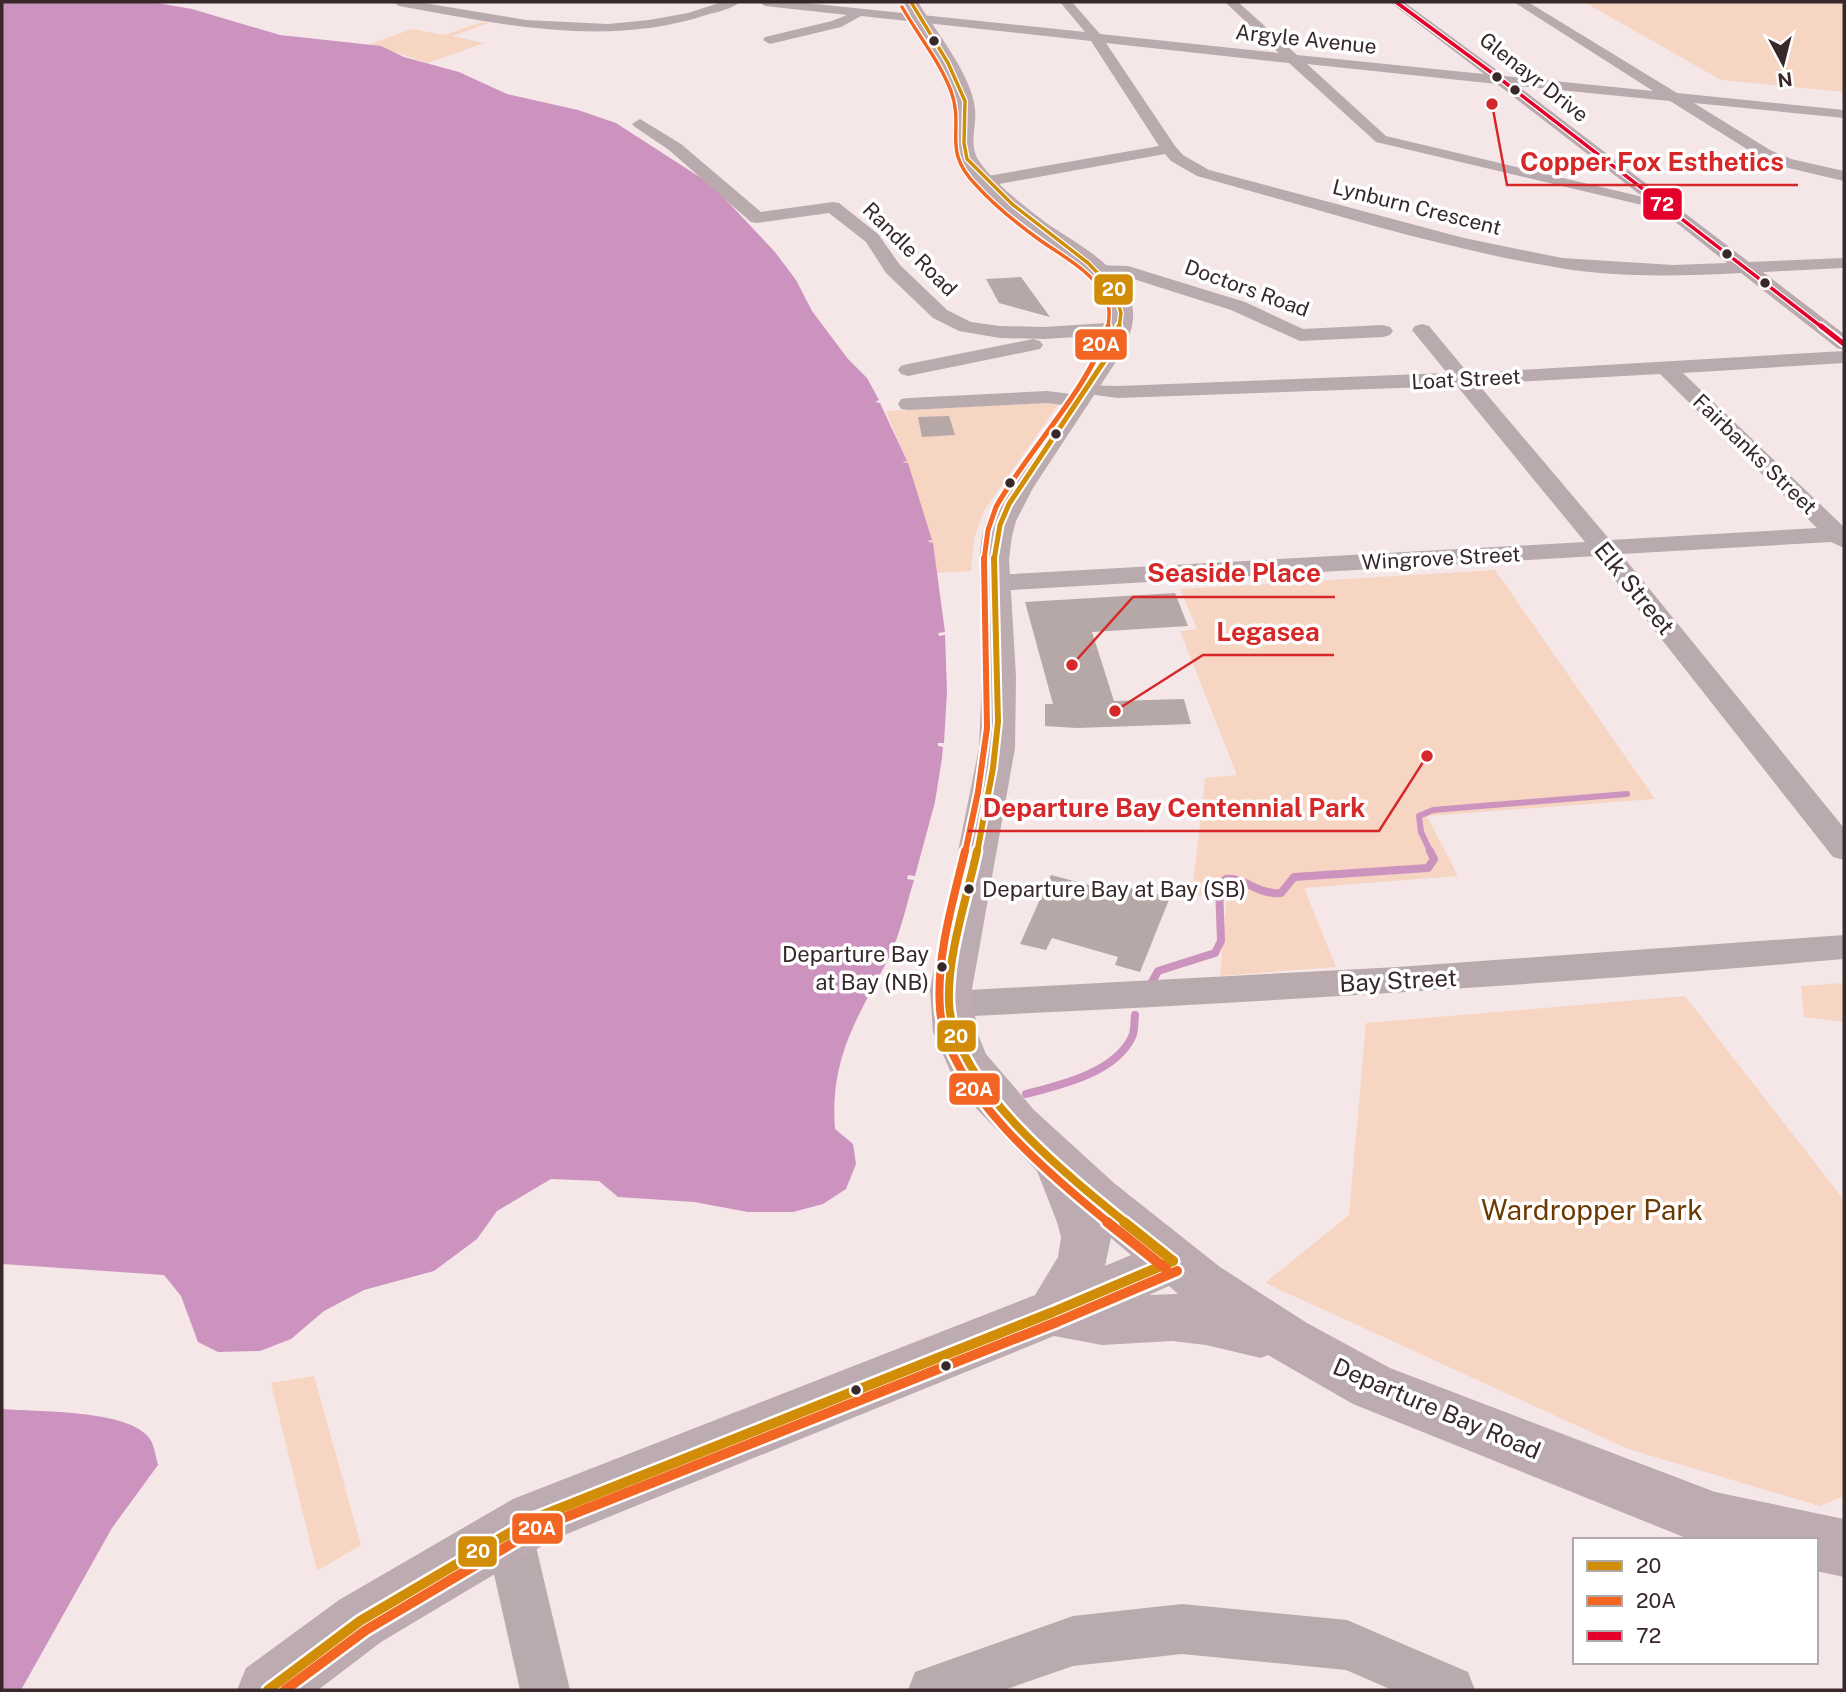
<svg xmlns="http://www.w3.org/2000/svg" width="1846" height="1692" viewBox="0 0 1846 1692" font-family="'Public Sans',sans-serif">
<style>
.green{fill:#f6d5c3}
.water{fill:#cd93bf}
.lines{fill:none;stroke-linecap:round;stroke-linejoin:round}
.stream-far1{stroke:#cd93bf;stroke-width:6}
.stream{stroke:#cd93bf;stroke-width:8}
.building{fill:#b5a8a6}
.minor{fill:#b9aaae;fill-rule:evenodd}
.major{fill:#bcabb0;fill-rule:evenodd}
.bus-1-far4-casing{stroke:#fff;stroke-width:6}
.bus-1-far3-casing{stroke:#fff;stroke-width:9}
.bus-1-far2-casing{stroke:#fff;stroke-width:10}
.bus-1-far1-casing{stroke:#fff;stroke-width:13}
.bus-1-casing{stroke:#fff;stroke-width:15}
.bus-2-far4-casing{stroke:#fff;stroke-width:6}
.bus-2-far3-casing{stroke:#fff;stroke-width:9}
.bus-2-far2-casing{stroke:#fff;stroke-width:10}
.bus-2-far1-casing{stroke:#fff;stroke-width:13}
.bus-2-casing{stroke:#fff;stroke-width:15}
.bus-3-far1-casing{stroke:#fff;stroke-width:6}
.bus-3-casing{stroke:#fff;stroke-width:9}
.bus-1-far4{stroke:#d18d08;stroke-width:3.5}
.bus-1-far3{stroke:#d18d08;stroke-width:5}
.bus-1-far2{stroke:#d18d08;stroke-width:6}
.bus-1-far1{stroke:#d18d08;stroke-width:8}
.bus-1{stroke:#d18d08;stroke-width:10}
.bus-2-far4{stroke:#f26522;stroke-width:3.5}
.bus-2-far3{stroke:#f26522;stroke-width:5}
.bus-2-far2{stroke:#f26522;stroke-width:6}
.bus-2-far1{stroke:#f26522;stroke-width:8}
.bus-2{stroke:#f26522;stroke-width:10}
.bus-3-far1{stroke:#e4002b;stroke-width:3.5}
.bus-3{stroke:#e4002b;stroke-width:5}
.bus-dot{fill:#382829;stroke:#fff;stroke-width:2.5}
.labels{text-anchor:middle;dominant-baseline:central;stroke-width:7;stroke-linejoin:round;paint-order:stroke}
.far-street-label{font-size:21px;fill:#382829;stroke:#fff}
.bus-label{font-size:22px;fill:#382829;stroke:#fff;text-anchor:start}
.street-label{font-size:24px;fill:#382829;stroke:#fff}
.near-park-label{font-size:28px;fill:#6c3902;stroke:#fff}
.leader{fill:none;stroke:#d62828;stroke-width:2.5}
.callout-dot{fill:#d62828;stroke:#fff;stroke-width:2.5}
.callout-label{font-size:26px;text-anchor:middle;font-weight:bold;fill:#d62828;stroke:#fff;stroke-width:7;stroke-linejoin:round;paint-order:stroke}
.line-badge{stroke:#fff;stroke-width:2.5}
.badge-label{font-size:19px;text-anchor:middle;font-weight:bold;fill:#fff}
</style>
<rect width="100%" height="100%" fill="#f5e7e8"/>
<g class="green">
<path d="M1584 2H1844V92L1721 80Z"/>
<path d="M482 22 489 23 452 36 484 43 428 63 370 44 412 29 444 35Z"/>
<path d="M1060 402 985 509 974 538 971 571 936 573C924 516 909 464 886 411Z"/>
<path d="M1495 570 1655 799 1427 816 1458 876 1304 888 1336 967 1220 976 1227 894 1192 896 1205 778 1237 775 1180 631 1197 629 1180 589Z"/>
<path d="M1844 983V1022L1804 1017 1801 986Z"/>
<path d="M1685 996 1844 1200V1496L1820 1506 1628 1449 1265 1283 1349 1215 1366 1023Z"/>
<path d="M314 1376 361 1545 317 1571 271 1383Z"/>
</g>
<g class="water">
<path d="M2 2H152L192 9 280 35 381 46 404 57 459 72 507 94 578 110 616 123 712 185 775 252 796 280 812 311 848 359 867 378 879 400 875 402 880 403 907 461 902 462 908 463 932 540 927 541 933 543 945 632 938 633 939 636 945 635 947 691 944 743H938V746L943 747 942 758 935 802 915 876 908 875 907 879 914 880C905 909 899 941 884 967 854 1023 830 1062 835 1129L853 1144 856 1164 846 1189 823 1204 793 1212H748L694 1202 618 1197 599 1181 551 1179 497 1211 477 1239 434 1271 364 1290 324 1311 291 1339 260 1351 218 1352 198 1342 181 1296 164 1275 2 1264Z"/>
<path d="M2 1409C35 1412 130 1409 150 1439 154 1445 156 1457 158 1465L112 1528 21 1690H2Z"/>
</g>
<g class="lines">
<path class="stream-far1" d="M1431 853 1421 832 1419 816 1433 810 1627 794"/>
<g class="stream">
<path d="M1152 982 1158 971 1215 953 1221 941 1219 887 1226 879C1245 877 1257 895 1281 893L1294 877 1428 868 1434 859 1430 851"/>
<path d="M1026 1094C1060 1085 1115 1073 1132 1037 1135 1030 1134 1022 1135 1015"/>
</g>
</g>
<g class="building">
<path d="M1021 277 1050 317 999 303 986 279Z"/>
<path d="M949 416 955 435 922 437 918 417Z"/>
<path d="M1175 593 1188 626 1092 632 1114 701 1184 699 1191 724 1077 728 1045 726V704H1053L1025 602Z"/>
<path d="M1051 875 1104 889 1106 882 1170 897 1140 972 1115 965 1118 957 1052 938 1046 950 1020 944Z"/>
</g>
<g class="lines">
<g class="minor">
<path d="M393 2H418L526 20 608 24 649 20 688 13 722 2H740C732 9 717 12 706 15 606 48 499 24 399 6Z"/>
<path d="M759 2H797L1085 32 1060 2H1072L1100 34 1279 53 1225 2H1238L1297 55 1484 74 1390 2H1404L1505 76 1653 91 1514 2H1528L1677 93 1844 110V118L1694 103 1770 150 1791 159 1844 171V181L1780 166 1758 156 1670 101 1518 86 1749 262 1844 258V268L1763 272 1844 334V350L1837 348 1741 273C1681 276 1619 278 1560 268 1437 248 1317 209 1197 176L1171 161 1165 154 988 186 982 184 980 181 988 176 1159 146 1091 41 861 16 841 27 770 44 763 40 765 37 832 21 847 15 765 6ZM1106 43 1289 63 1376 142 1659 209 1727 263 1673 265 1562 258 1464 238 1209 170 1183 155 1175 146ZM1307 64 1497 84 1643 197 1386 136Z"/>
<path d="M640 119 681 144 761 212 833 202 839 203 878 234 900 265 947 310 971 322 1000 326 1044 327 1122 322 1129 324 1132 328 1129 332 1122 334 1044 339 1000 338 959 331 933 318 886 273 866 242 829 213 757 223 751 222 669 150 635 127 632 124Z"/>
<path d="M1098 265 1128 266 1245 302 1303 329 1383 325 1390 327 1393 331 1390 335 1383 337 1300 341 1231 310 1127 277 1091 275 1089 271 1091 267Z"/>
<path d="M1422 324 1429 326 1468 373 1844 351V363L1683 373 1844 527V548L1831 542 1621 554 1844 828V860L1833 857 1596 556 995 591 986 588 982 583 986 578 995 575 1585 542 1457 386 1118 398 1080 393 1076 389 1080 385 1118 386 1447 373 1412 330 1415 326ZM1660 374 1817 528 1610 540 1478 384Z"/>
<path d="M1033 339 1040 341 1043 345 1040 349 908 376 901 374 898 370 901 366 908 364Z"/>
<path d="M1047 391 1087 396 1090 401 1087 406 1079 407 1047 403 909 410 901 409 898 404 901 399 909 398Z"/>
<path d="M1844 935V959C1546 985 1248 1003 950 1017L938 1013 932 1004 938 995 950 991 1398 967Z"/>
<path d="M509 1510 526 1517 533 1534 570 1690H520L485 1534 492 1517Z"/>
<path d="M1182 1604 1347 1620 1468 1672 1475 1690H1392L1346 1670 1182 1654 1073 1666 1004 1690H908L915 1672 1073 1616Z"/>
</g>
<path class="major" d="M904 2H918C936 32 972 75 975 109 977 126 968 145 979 161 995 184 1023 205 1045 222 1075 243 1123 266 1132 305 1136 321 1129 336 1123 351L1033 488 1016 521 1012 536 1009 559 1016 677 1015 748 972 989 977 1032 986 1054 1034 1110 1114 1183 1220 1267 1307 1323 1390 1368 1715 1492 1844 1519V1577L1816 1571V1540H1691L1353 1404 1268 1355 1261 1358 1206 1345 1172 1341 1102 1345 1054 1336 552 1540 381 1642 318 1690H237L246 1668 339 1600 513 1499 1035 1295 1058 1257 1061 1237 1057 1222 1037 1171 975 1107 952 1075 933 1032 930 989 979 748 982 677 979 559 982 536 986 521 1005 488 1099 351C1105 337 1112 321 1108 305 1099 261 983 211 957 158 948 140 961 119 956 100 946 64 919 35 904 2ZM1111 1238 1131 1255 1105 1266ZM1169 1286 1178 1294 1149 1295Z"/>
<g class="bus-1-far4-casing">
<path id="bus-1-far4" d="M911 2 948 63 965 101 964 143 967 159 1012 204 1088 263 1114 290 1121 313 1119 328"/>
</g>
<g class="bus-1-far3-casing">
<path id="bus-1-far3" d="M994 560 1000 525 1009 504 1111 351 1119 326"/>
</g>
<g class="bus-1-far2-casing">
<path id="bus-1-far2" d="M977 853 993 768 998 722 994 558"/>
</g>
<g class="bus-1-far1-casing">
<path id="bus-1-far1" d="M977 851C967 898 947 955 949 1003 953 1084 1067 1176 1126 1223"/>
</g>
<g class="bus-1-casing">
<g id="bus-1">
<path d="M1124 1222 1173 1261"/>
<path d="M268 1690 360 1621 533 1519 1053 1312 1173 1261"/>
</g>
</g>
<g class="bus-2-far4-casing">
<path id="bus-2-far4" d="M902 7C918 35 939 60 951 91 965 130 941 149 976 185 994 205 1015 222 1037 238 1060 255 1092 270 1105 297 1111 307 1109 317 1108 328"/>
</g>
<g class="bus-2-far3-casing">
<path id="bus-2-far3" d="M984 560 988 530 996 507C1027 451 1092 386 1108 326"/>
</g>
<g class="bus-2-far2-casing">
<path id="bus-2-far2" d="M965 853 978 792 987 728 984 558"/>
</g>
<g class="bus-2-far1-casing">
<path id="bus-2-far1" d="M965 851C953 901 936 957 940 1009 946 1089 1051 1176 1109 1223"/>
</g>
<g class="bus-2-casing">
<g id="bus-2">
<path d="M1107 1222 1166 1269"/>
<path d="M285 1690 366 1630 538 1528 1057 1322 1177 1271"/>
</g>
</g>
<g class="bus-3-far1-casing">
<path id="bus-3-far1" d="M1396 2 1503 81 1823 328"/>
</g>
<g class="bus-3-casing">
<path id="bus-3" d="M1821 326 1844 344"/>
</g>
<use href="#bus-1-far4" class="bus-1-far4"/>
<use href="#bus-1-far3" class="bus-1-far3"/>
<use href="#bus-1-far2" class="bus-1-far2"/>
<use href="#bus-1-far1" class="bus-1-far1"/>
<use href="#bus-1" class="bus-1"/>
<use href="#bus-2-far4" class="bus-2-far4"/>
<use href="#bus-2-far3" class="bus-2-far3"/>
<use href="#bus-2-far2" class="bus-2-far2"/>
<use href="#bus-2-far1" class="bus-2-far1"/>
<use href="#bus-2" class="bus-2"/>
<use href="#bus-3-far1" class="bus-3-far1"/>
<use href="#bus-3" class="bus-3"/>
</g>
<g class="bus-dot">
<circle cx="934" cy="41" r="6"/>
<circle cx="1497" cy="77" r="6"/>
<circle cx="1515" cy="90" r="6"/>
<circle cx="1727" cy="254" r="6"/>
<circle cx="1765" cy="283" r="6"/>
<circle cx="1056" cy="434" r="6"/>
<circle cx="1010" cy="483" r="6"/>
<circle cx="969" cy="889" r="6"/>
<circle cx="942" cy="967" r="6"/>
<circle cx="946" cy="1366" r="6"/>
<circle cx="856" cy="1390" r="6"/>
</g>
<g class="labels">
<g class="far-street-label">
<text transform="translate(1306 39) rotate(6)">Argyle Avenue</text>
<text transform="translate(1534 77) rotate(38)">Glenayr Drive</text>
<text transform="translate(1417 207) rotate(14)">Lynburn Crescent</text>
<text transform="translate(910 249) rotate(45)">Randle Road</text>
<text transform="translate(1247 288) rotate(20)">Doctors Road</text>
<text transform="translate(1466 379) rotate(-3)">Loat Street</text>
<text transform="translate(1755 454) rotate(44)">Fairbanks Street</text>
<text transform="translate(1441 558) rotate(-3)">Wingrove Street</text>
</g>
<g class="bus-label">
<text x="982" y="889">Departure Bay at Bay (SB)</text>
<text x="929" y="954" text-anchor="end">Departure Bay<tspan x="929" dy="28">at Bay (NB)</tspan></text>
</g>
<g class="street-label">
<text transform="translate(1635 588) rotate(51)">Elk Street</text>
<text transform="translate(1398 980) rotate(-3)">Bay Street</text>
<text transform="translate(1437 1408) rotate(23)">Departure Bay Road</text>
</g>
<g class="near-park-label">
<text x="1592" y="1209">Wardropper Park</text>
</g>
</g>
<path class="leader" d="M1492 104L1507 185H1798M1072 665L1133 597H1335M1115 711L1203 655H1334M1427 756L1379 831H968"/>
<g class="callout-dot">
<circle cx="1492" cy="104" r="7"/>
<circle cx="1072" cy="665" r="7"/>
<circle cx="1115" cy="711" r="7"/>
<circle cx="1427" cy="756" r="7"/>
</g>
<g class="callout-label">
<text x="1652" y="171">Copper Fox Esthetics</text>
<text x="1234" y="582">Seaside Place</text>
<text x="1268" y="641">Legasea</text>
<text x="1174" y="817">Departure Bay Centennial Park</text>
</g>
<g class="line-badge">
<rect x="1642" y="187" width="41" height="34" rx="7" fill="#e4002b"/>
<rect x="1093" y="273" width="41" height="33" rx="7" fill="#d18d08"/>
<rect x="1074" y="328" width="54" height="33" rx="7" fill="#f26522"/>
<rect x="936" y="1019" width="41" height="34" rx="7" fill="#d18d08"/>
<rect x="948" y="1072" width="53" height="34" rx="7" fill="#f26522"/>
<rect x="511" y="1512" width="53" height="33" rx="7" fill="#f26522"/>
<rect x="457" y="1535" width="41" height="33" rx="7" fill="#d18d08"/>
</g>
<g class="badge-label">
<text x="1662" y="211">72</text>
<text x="1114" y="296">20</text>
<text x="1101" y="351">20A</text>
<text x="956" y="1043">20</text>
<text x="974" y="1096">20A</text>
<text x="537" y="1535">20A</text>
<text x="478" y="1558">20</text>
</g>
<rect width="1846" height="1692" fill="none" stroke="#382829" stroke-width="7"/>
<rect x="1573" y="1538" width="245" height="126" fill="#ffffff" stroke="#afa9a9" stroke-width="2"/>
<rect x="1587" y="1561" width="35" height="10" fill="#d18d08" stroke="#afa9a9" stroke-width="2"/>
<text x="1636" y="1573" font-size="21" fill="#382829">20</text>
<rect x="1587" y="1596" width="35" height="10" fill="#f26522" stroke="#afa9a9" stroke-width="2"/>
<text x="1636" y="1608" font-size="21" fill="#382829">20A</text>
<rect x="1587" y="1631" width="35" height="10" fill="#e4002b" stroke="#afa9a9" stroke-width="2"/>
<text x="1636" y="1643" font-size="21" fill="#382829">72</text>
<g transform="translate(1783 63) rotate(173)" stroke="#ffffff" stroke-width="5" paint-order="stroke">
<path d="M0-5L12 26L0 18L-12 26Z" fill="#382829"/>
<text y="-10" font-size="19" font-weight="bold" text-anchor="middle" fill="#382829">N</text>
</g>
</svg>
